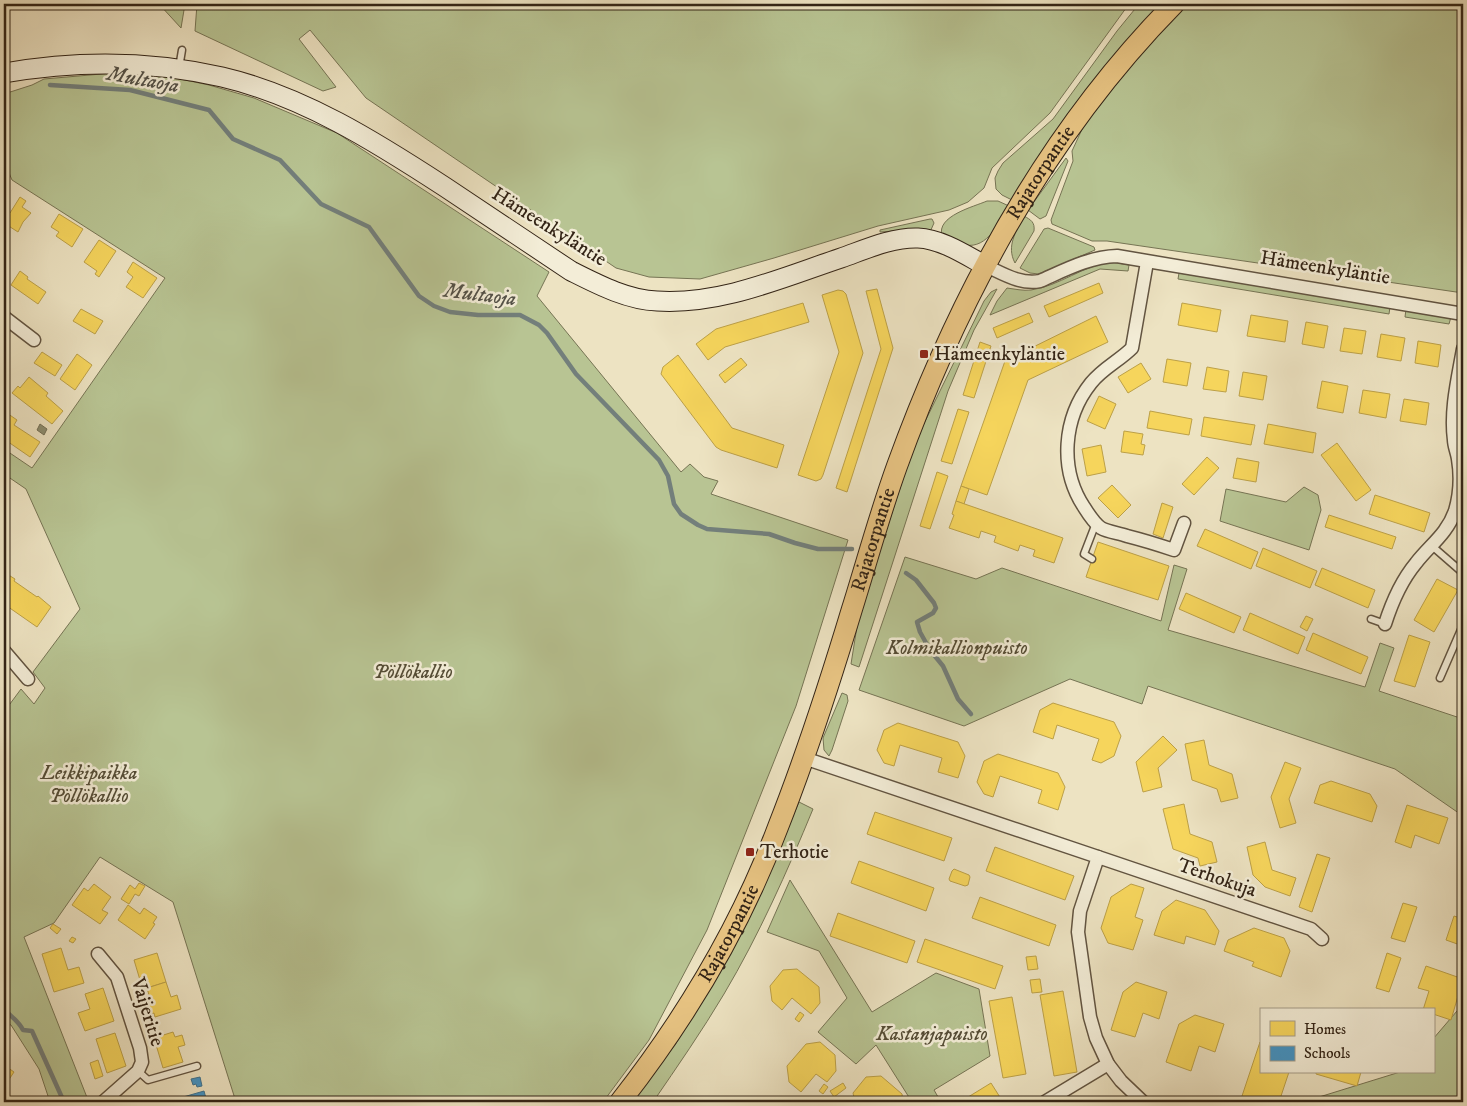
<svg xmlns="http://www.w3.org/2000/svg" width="1467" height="1106" viewBox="0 0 1467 1106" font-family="'IM FELL DW Pica',serif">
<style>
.green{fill:#b8c493;stroke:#767454}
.homes{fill:#f6d55c;stroke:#bca047}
.schools{fill:#4393c3;stroke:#3e728f}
.industry{fill:#8c8c6e;stroke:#716d54}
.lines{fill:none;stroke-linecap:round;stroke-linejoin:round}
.stream{stroke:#737f7b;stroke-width:4.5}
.lane-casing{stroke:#625441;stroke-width:9}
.street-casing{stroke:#625441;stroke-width:15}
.secondary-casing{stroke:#332416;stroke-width:21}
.primary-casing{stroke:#332416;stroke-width:22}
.lane{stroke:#f3edd7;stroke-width:6}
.street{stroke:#f3edd7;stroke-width:12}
.secondary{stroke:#f3edd7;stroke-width:19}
.primary{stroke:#e6c281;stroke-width:20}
.poi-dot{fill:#8f2418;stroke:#f3edd7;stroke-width:2}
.labels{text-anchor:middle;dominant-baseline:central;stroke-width:5;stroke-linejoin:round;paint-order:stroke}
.street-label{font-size:20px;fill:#332416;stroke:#f3edd7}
.poi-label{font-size:20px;fill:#332416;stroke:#f3edd7;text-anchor:start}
.park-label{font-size:20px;font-style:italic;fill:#544c35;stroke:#f3edd7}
.water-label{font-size:21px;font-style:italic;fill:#535148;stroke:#f3edd7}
</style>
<rect width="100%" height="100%" fill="#ede3c2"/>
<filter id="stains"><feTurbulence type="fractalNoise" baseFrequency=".004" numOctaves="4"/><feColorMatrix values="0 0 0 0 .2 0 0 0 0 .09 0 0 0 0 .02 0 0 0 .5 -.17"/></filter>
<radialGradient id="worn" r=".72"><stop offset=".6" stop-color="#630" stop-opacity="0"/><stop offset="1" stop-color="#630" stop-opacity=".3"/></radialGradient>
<g class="green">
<path d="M159 4H185L181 28Z"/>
<path d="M197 4H1129L1050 113 992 168 984 188 968 202 949 210 878 226 774 258 700 279 649 277 616 268 366 98 310 30 299 39 336 87 323 91 195 31Z"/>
<path d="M1139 4H1162L1012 200 1002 195 996 189 995 178 998 171 1003 163 1053 119 1117 31Z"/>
<path d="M1187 4H1463V293L1107 241H1092L1052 224 1051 220 1073 161 1072 151 1084 125 1131 65Z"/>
<path d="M113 73 161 75 209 85 254 98 337 133 549 272 537 296 681 472 690 464 704 477 718 481 711 494 848 540 796 706 707 930 649 1040 603 1102H236L173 902 100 857 54 923 24 937 88 1100 86 1102H50L39 1069 11 1025 4 1022V712L21 689 34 704 45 688 33 672 80 609 26 489 4 474V449L32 468 165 278 12 180 4 161V94L32 85 44 79Z"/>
<path d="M1066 158 1068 161 1046 216 1040 219 1028 210Z"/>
<path d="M987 201H998L1009 206C999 222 988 249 965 245 957 244 949 239 942 236 936 216 973 207 987 201Z"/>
<path d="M1024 216C1031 220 1035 222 1034 231L1015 263C1006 246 1016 232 1024 216Z"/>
<path d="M930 219H932L934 223 930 232 907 230 880 232V230Z"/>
<path d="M1048 228 1094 247 1095 250 1039 274 1030 273 1020 268 1044 229Z"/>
<path d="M1112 262 1129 265 1128 271 1100 269 990 315 997 301 1007 288C1015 289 1023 291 1031 290 1060 286 1083 265 1112 262Z"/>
<path d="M1179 273 1390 307 1389 314 1178 279Z"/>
<path d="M997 289 974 330 948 391 859 667 851 664 859 614 915 442 984 301 991 292Z"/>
<path d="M1406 309 1451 317 1449 324 1405 317Z"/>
<path d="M1304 487 1318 495 1321 510 1309 550 1220 521 1226 489 1286 502Z"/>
<path d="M905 557 976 579 1002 568 1161 621 1174 565 1187 569 1168 630 1365 687 1380 643 1394 648 1379 691 1463 719V816L1395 769 1148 686 1142 704 1070 679 964 726 859 690Z"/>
<path d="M842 693 847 695 848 701 832 750 829 756 824 750 823 738Z"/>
<path d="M799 802 813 809C787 872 759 935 724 994 702 1031 677 1067 653 1102H631L675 1045 717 975 759 893Z"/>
<path d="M790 880 872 1012 936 973 979 989 990 1056 934 1090 941 1102H912L876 1045 856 1064 818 1032 847 998 819 951 767 932Z"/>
<path d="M1463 1004V1102H1303L1400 1072H1433V1039Z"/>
</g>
<g class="homes">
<path d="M20 197 26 201 22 207 31 213 23 222 18 232 4 223V209L10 213Z"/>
<path d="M59 214 83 229 72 247 56 236 59 232 51 227Z"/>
<path d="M99 240 116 251 99 277 95 274 97 271 84 262Z"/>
<path d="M133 262 157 278 143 298 126 287 133 277 127 272Z"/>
<path d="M20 271 28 277 27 279 46 292 38 304 11 285Z"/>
<path d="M1099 283 1103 293 1049 317 1044 306Z"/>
<path d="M877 289 893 348 847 492 836 488 881 349 866 291Z"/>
<path d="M838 290 843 291 846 294 863 353 823 475 821 479 816 481 798 475 839 352 822 295Z"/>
<path d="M803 303 809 322 725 347 708 360 696 344 716 329Z"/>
<path d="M1182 303 1221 310 1217 332 1178 325Z"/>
<path d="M81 309 103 321 95 334 73 321Z"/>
<path d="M1029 313 1033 322 997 338 993 328Z"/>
<path d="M1251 315 1288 321 1285 342 1247 336Z"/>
<path d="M1096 316 1108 342 1028 380 987 495 961 486 1005 361Z"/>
<path d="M1306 322 1328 326 1324 348 1302 344Z"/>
<path d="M1344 328 1366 331 1362 354 1340 351Z"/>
<path d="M1381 334 1405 338 1401 361 1377 357Z"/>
<path d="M1418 341 1441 345 1438 367 1415 363Z"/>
<path d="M980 342 991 346 974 398 963 395Z"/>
<path d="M42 352 62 365 55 376 34 363Z"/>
<path d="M77 354 92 365 75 390 60 379Z"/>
<path d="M678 355 732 428 784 445 777 468 721 450 716 447 661 374 663 367Z"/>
<path d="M741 358 747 365 725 383 719 375Z"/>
<path d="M1167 359 1191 363 1187 386 1163 382Z"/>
<path d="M1141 363 1151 379 1128 393 1118 377Z"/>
<path d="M1207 367 1229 371 1226 392 1203 389Z"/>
<path d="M1243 372 1267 376 1263 400 1239 396Z"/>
<path d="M29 377 48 393 46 396 63 411 52 424 12 393 18 386 20 388Z"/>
<path d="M1322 381 1348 386 1343 413 1317 408Z"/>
<path d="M1363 390 1390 394 1386 418 1359 413Z"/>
<path d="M1099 396 1116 404 1105 429 1087 421Z"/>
<path d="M1404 399 1429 403 1426 425 1400 421Z"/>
<path d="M958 409 969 412 952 464 941 461Z"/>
<path d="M4 411 17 420 14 425 40 442 30 457 4 439Z"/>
<path d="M1150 411 1192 419 1189 435 1147 428Z"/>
<path d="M1204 417 1255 425 1251 445 1201 436Z"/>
<path d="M1268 424 1316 433 1313 453 1264 444Z"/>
<path d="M1124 431 1143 434 1141 444 1145 445 1143 455 1121 452Z"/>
<path d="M1337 443 1371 490 1356 501 1321 455Z"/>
<path d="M1101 445 1106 472 1087 476 1082 449Z"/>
<path d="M1207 457 1219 468 1194 495 1182 484Z"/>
<path d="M1237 458 1259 462 1256 482 1233 478Z"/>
<path d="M937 472 948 476 930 529 920 526Z"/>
<path d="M1112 485 1131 505 1118 518 1098 498Z"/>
<path d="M961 486 969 489 964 504 956 501Z"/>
<path d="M1375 495 1430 513 1424 532 1369 514Z"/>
<path d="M956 501 1063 538 1054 563 1033 556 1035 550 1020 545 1018 551 994 542 996 536 981 531 979 538 949 528 954 515 952 514Z"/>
<path d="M1162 503 1173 507 1163 538 1153 534Z"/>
<path d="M1329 515 1396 537 1392 549 1325 527Z"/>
<path d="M1205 529 1258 552 1251 569 1197 546Z"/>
<path d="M1098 542 1169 566 1158 600 1086 577Z"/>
<path d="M1263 548 1317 571 1310 588 1256 566Z"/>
<path d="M1322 568 1375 590 1368 608 1315 585Z"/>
<path d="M4 574 6 575 7 574 15 579 14 581 37 597 38 596 51 607 37 627 4 604Z"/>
<path d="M1437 579 1458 590 1434 632 1414 620Z"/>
<path d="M1186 593 1241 617 1234 633 1179 609Z"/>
<path d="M1250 613 1305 637 1298 654 1243 630Z"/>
<path d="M1306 616 1313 619 1307 631 1300 627Z"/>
<path d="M1313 633 1368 657 1361 674 1306 650Z"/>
<path d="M1409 635 1430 642 1415 687 1394 681Z"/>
<path d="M1053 703 1114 722 1121 736 1114 756 1101 763 1092 760 1099 739 1057 725 1053 739 1033 732 1040 710Z"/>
<path d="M898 723 958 742 965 756 958 778 938 772 942 758 900 745 894 766 884 763 877 750 884 730Z"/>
<path d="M1163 736 1177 750 1158 768 1162 787 1143 792 1136 762Z"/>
<path d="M1204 740 1209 765 1232 774 1238 798 1221 802 1217 789 1192 780 1185 744Z"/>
<path d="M998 754 1058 773 1065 787 1058 810 1038 803 1042 790 1000 776 993 797 984 794 977 782 984 761Z"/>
<path d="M1285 762 1301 768 1289 799 1296 823 1280 828 1271 797Z"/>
<path d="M1331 781 1370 794 1377 806 1372 822 1314 803 1320 785Z"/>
<path d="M1184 804 1190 834 1212 842 1217 862 1200 866 1198 858 1173 849 1163 809Z"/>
<path d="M1407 805 1448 818 1439 844 1415 835 1411 848 1395 842Z"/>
<path d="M875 812 952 838 944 861 867 834Z"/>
<path d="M1265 842 1272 870 1296 878 1290 896 1265 887 1253 875 1247 847Z"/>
<path d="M995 847 1074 876 1065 900 986 871Z"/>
<path d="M1317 854 1330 858 1312 912 1299 907Z"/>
<path d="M859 861 934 888 926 911 851 883Z"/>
<path d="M954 869 969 875 970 877 968 885 965 886 950 881 949 879 952 871Z"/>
<path d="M139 883 145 886 139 896 135 894 129 904 121 899 130 885 135 889Z"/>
<path d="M94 884 111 897 102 910 108 913 100 924 72 905 84 888 88 891Z"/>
<path d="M1131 884 1144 888 1135 917 1143 920 1133 950 1108 943 1101 928 1111 897Z"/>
<path d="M980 897 1056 925 1049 946 972 918Z"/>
<path d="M1176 900 1205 910 1219 931 1215 945 1186 936 1184 944 1154 935 1162 911Z"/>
<path d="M1403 903 1417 907 1405 942 1391 938Z"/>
<path d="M128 905 140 914 144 908 157 917 153 923 155 924 145 939 118 920Z"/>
<path d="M838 913 915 941 907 963 830 936Z"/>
<path d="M1454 916 1463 919V946L1446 940Z"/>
<path d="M53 924 61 929 57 934 50 928Z"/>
<path d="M1254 928 1284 938 1290 951 1281 977 1252 966 1254 962 1224 951 1228 940Z"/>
<path d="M72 937 76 939 73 943 69 941Z"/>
<path d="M925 939 1003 966 995 989 917 962Z"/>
<path d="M61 948 68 970 79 967 84 983 54 992 42 954Z"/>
<path d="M157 953 166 982 147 988 144 979 140 980 134 960Z"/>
<path d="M1387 953 1401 958 1389 992 1376 988Z"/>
<path d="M1036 956 1038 969 1028 970 1026 957Z"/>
<path d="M1426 966 1463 979 1451 1020 1433 1014V1010H1423L1429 991 1418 988Z"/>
<path d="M797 969 819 987 820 1003 811 1014 792 998 782 1010 772 1001 770 986 783 970Z"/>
<path d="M1040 979 1042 992 1032 993 1030 980Z"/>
<path d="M166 982 171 997 177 995 181 1009 155 1017 154 1013 148 1015 145 1004 151 1002 147 988Z"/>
<path d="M1136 982 1167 992 1159 1019 1143 1013 1135 1037 1111 1030 1123 992Z"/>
<path d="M103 988 114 1021 85 1031 78 1013 90 1009 85 994Z"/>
<path d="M1063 991 1077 1072 1054 1076 1040 995Z"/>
<path d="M1012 997 1026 1074 1003 1078 989 1001Z"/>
<path d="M800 1012 804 1015 799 1022 795 1019Z"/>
<path d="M1195 1015 1224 1024 1215 1052 1199 1046 1191 1071 1166 1062 1179 1024Z"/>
<path d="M173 1032 175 1037 182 1035 185 1045 178 1047 183 1062 163 1068 154 1038Z"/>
<path d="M115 1033 126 1066 107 1073 96 1039Z"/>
<path d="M820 1042 835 1055 836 1071 827 1082 816 1074 801 1092 789 1082 787 1066 806 1044Z"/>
<path d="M1260 1042 1261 1072H1289L1279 1102H1240Z"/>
<path d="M98 1060 103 1076 95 1079 90 1063Z"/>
<path d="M4 1065 14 1072 4 1087Z"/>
<path d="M1316 1072H1361L1357 1086 1316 1074Z"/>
<path d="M881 1076 902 1094 903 1102H855L853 1093 866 1077Z"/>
<path d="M843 1083 846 1088 834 1097 830 1091Z"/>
<path d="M991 1083 1003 1102H960Z"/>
<path d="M824 1084 828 1087 823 1094 819 1091Z"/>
</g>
<g class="schools">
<path d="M200 1077 202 1086 197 1087 196 1084 193 1085 191 1079Z"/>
<path d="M204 1091 207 1102H166Z"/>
</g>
<path class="industry" d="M40 424 47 429 44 435 37 430Z"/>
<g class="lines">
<g class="stream">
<path d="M50 85 130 90 209 110 233 139 280 160 321 204 369 227 419 296 434 306 450 312 478 315H520L539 325 547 333 576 374 659 460 668 476 674 504 681 514 698 525 707 529 769 534 795 543 818 549H852"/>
<path d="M906 573 916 580 934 603 936 608 933 613 917 622 920 632 930 650 943 666 958 699 971 714"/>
<path d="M4 1009C11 1017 18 1020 23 1030L32 1031 64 1102"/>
</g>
<g class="lane-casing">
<g id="lane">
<path d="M179 68 182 50"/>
<path d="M1432 546 1463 573"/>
<path d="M1092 559 1084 554 1096 523"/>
<path d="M1371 619 1385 624"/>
<path d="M1440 678 1463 625"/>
<path d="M138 1071 148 1080 197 1066"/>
</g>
</g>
<g class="street-casing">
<g id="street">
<path d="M1147 262 1132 348C1119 361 1103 368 1091 383 1063 418 1059 469 1084 507 1089 515 1094 523 1101 528 1108 532 1119 533 1127 536 1143 540 1159 545 1174 550L1184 523"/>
<path d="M984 265C1002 273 1020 285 1040 281 1065 270 1089 257 1117 256L1463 314"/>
<path d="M4 317 34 340"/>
<path d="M1385 624C1392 602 1401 581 1416 563 1430 545 1447 534 1455 511 1460 494 1461 477 1458 459 1457 452 1454 446 1454 440 1450 410 1458 378 1463 349"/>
<path d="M4 651 28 679"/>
<path d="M804 758 1098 857 1080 911 1078 932 1090 1017 1096 1038 1108 1064 1121 1081 1143 1102"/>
<path d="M1098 857 1311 929 1322 939"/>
<path d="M98 954 117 977 140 1048 142 1062 138 1071 103 1102"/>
<path d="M1045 1102 1108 1064"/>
</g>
</g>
<g class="secondary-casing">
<path id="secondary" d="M4 73C78 60 148 60 222 77 303 96 376 142 445 187 487 215 529 243 571 271 597 284 627 300 657 301 721 305 781 278 841 258 864 250 892 237 918 238 941 239 964 254 984 265"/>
</g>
<g class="primary-casing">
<g id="primary">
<path id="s1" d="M620 1102C685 1019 741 926 778 827 806 756 830 682 852 609 867 561 880 513 897 466 959 295 1046 134 1174 4"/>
</g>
</g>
<use href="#lane" class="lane"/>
<use href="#street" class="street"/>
<use href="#secondary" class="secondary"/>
<use href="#primary" class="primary"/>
</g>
<g class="poi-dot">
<rect x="919" y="349" width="10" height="10" rx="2.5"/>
<rect x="745" y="847" width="10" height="10" rx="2.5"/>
</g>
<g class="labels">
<g class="street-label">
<text stroke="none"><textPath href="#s1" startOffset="1026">Rajatorpantie</textPath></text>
<text transform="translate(549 227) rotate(32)">Hämeenkyläntie</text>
<text transform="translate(1325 268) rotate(9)">Hämeenkyläntie</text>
<text stroke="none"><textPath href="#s1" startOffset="621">Rajatorpantie</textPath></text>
<text transform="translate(1217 878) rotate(19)">Terhokuja</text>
<text stroke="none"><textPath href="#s1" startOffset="201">Rajatorpantie</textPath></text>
<text transform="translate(147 1012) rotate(73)">Vaijeritie</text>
</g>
<g class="poi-label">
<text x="934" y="354">Hämeenkyläntie</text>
<text x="760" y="852">Terhotie</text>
</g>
<g class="park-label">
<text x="957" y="648">Kolmikallionpuisto</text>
<text x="413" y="672">Pöllökallio</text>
<text x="89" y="773">Leikkipaikka<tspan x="89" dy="23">Pöllökallio</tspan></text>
<text x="932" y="1034">Kastanjapuisto</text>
</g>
<g class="water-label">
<text transform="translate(143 80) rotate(10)">Multaoja</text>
<text transform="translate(480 295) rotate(7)">Multaoja</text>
</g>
</g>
<rect width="1467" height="1106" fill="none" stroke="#ede3c2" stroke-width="20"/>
<rect x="5" y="5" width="1457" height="1096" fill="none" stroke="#332416" stroke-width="2.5"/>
<rect x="10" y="10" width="1447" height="1086" fill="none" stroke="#332416"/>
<rect x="1260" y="1008" width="175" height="65" fill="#f3edd7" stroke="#a69d8a"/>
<rect x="1270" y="1021" width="25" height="15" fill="#f6d55c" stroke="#a69d8a"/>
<text x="1304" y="1034" font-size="15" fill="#332416">Homes</text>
<rect x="1270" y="1046" width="25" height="15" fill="#4393c3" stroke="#a69d8a"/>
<text x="1304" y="1058" font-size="15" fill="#332416">Schools</text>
<rect width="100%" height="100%" filter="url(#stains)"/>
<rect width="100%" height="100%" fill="url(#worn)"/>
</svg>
